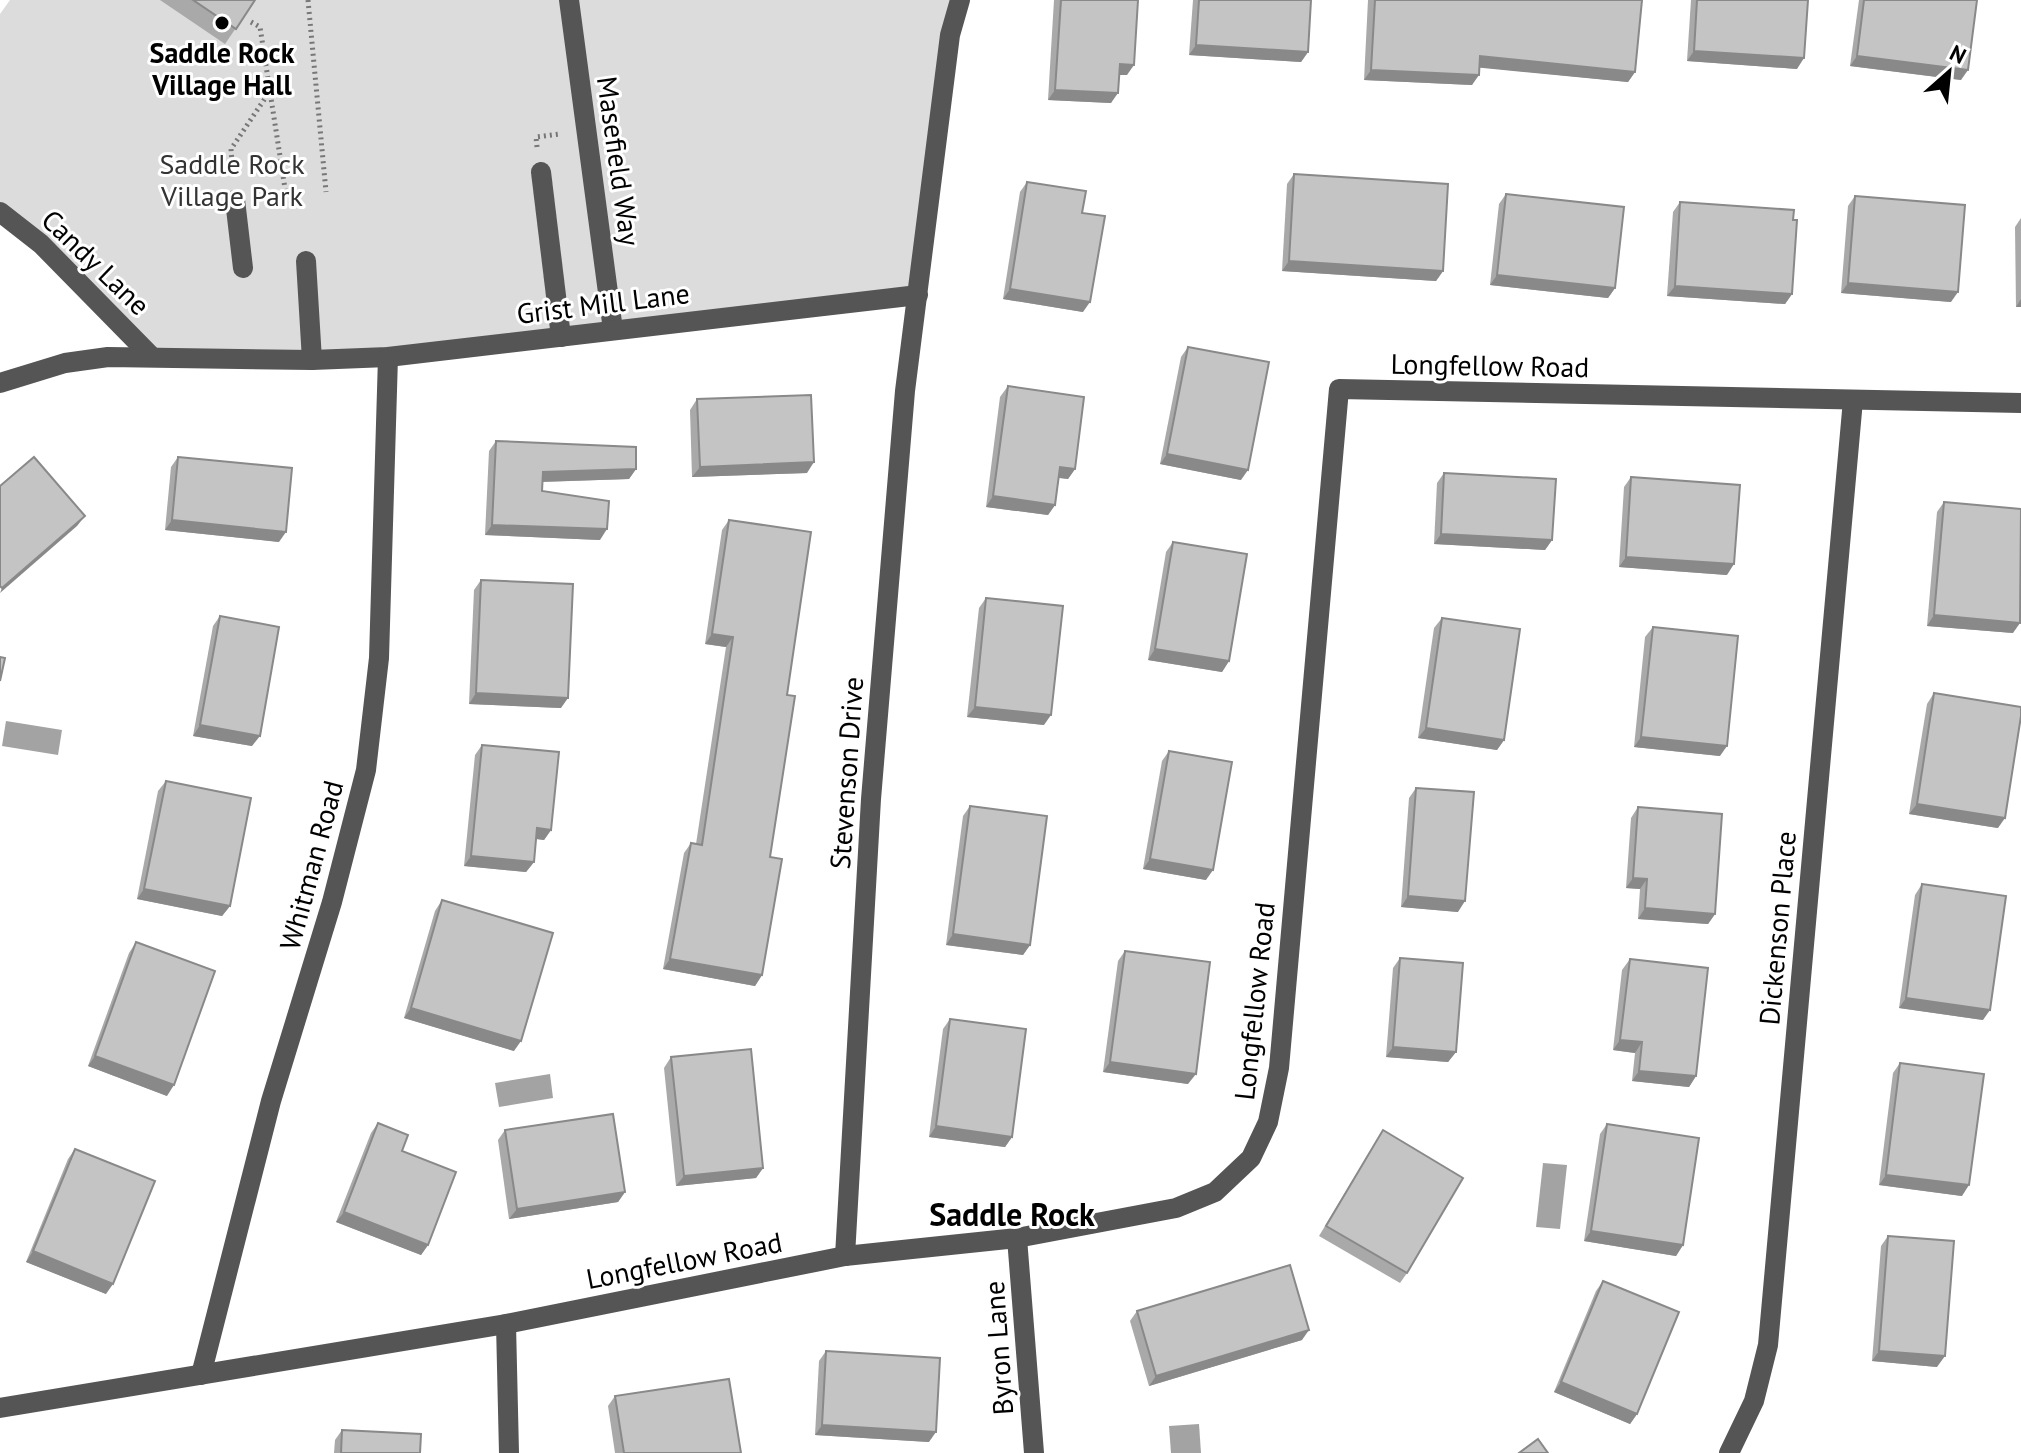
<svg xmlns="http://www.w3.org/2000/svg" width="2021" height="1453" viewBox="0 0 2021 1453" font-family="'PT Sans',sans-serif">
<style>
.green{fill:#dcdcdc}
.water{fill:#a3a3a3}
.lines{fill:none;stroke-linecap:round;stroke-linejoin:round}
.path{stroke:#777;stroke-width:5;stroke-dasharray:2 4;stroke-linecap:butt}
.minor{stroke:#555;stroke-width:20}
.wall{fill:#a9a9a9}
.shaded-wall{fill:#898989}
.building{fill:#c4c4c4;stroke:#898989;stroke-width:2}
.poi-dot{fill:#000;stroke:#fff;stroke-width:3}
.labels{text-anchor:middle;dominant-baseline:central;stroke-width:6;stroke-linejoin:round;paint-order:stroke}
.poi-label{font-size:28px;font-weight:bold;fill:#000;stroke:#fff}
.street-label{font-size:28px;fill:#000;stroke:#fff}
.park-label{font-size:28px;fill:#333;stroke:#fff}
.quarter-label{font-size:32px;font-weight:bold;fill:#000;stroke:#fff}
</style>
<rect width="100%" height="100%" fill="#fff"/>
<path class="green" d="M10 0H960L918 295 388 357 151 356 0 212V14Z"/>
<g class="water">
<path d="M6 721 62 730 58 755 2 746Z"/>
<path d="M550 1074 553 1098 499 1107 495 1083Z"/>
<path d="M1543 1163 1567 1165 1560 1229 1536 1227Z"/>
<path d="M1199 1424 1201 1453H1171L1169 1426Z"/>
</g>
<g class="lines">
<g class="path">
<path d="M308 0 326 192"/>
<path d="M251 22 260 27 286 195"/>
<path d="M537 147 536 137 560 134"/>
<path d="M233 175 231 149 270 91"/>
</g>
<g class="minor">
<path d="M569 0 613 330"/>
<path d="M541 172 561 337"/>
<path d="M235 200 243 268"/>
<path d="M0 212 41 244 151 356"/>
<path d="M306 261 312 360"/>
<path d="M0 383 65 363 108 357 312 360 388 357 918 295"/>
<path d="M1017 1238 1034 1453"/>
<path d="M845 1256 871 799 905 391 950 35 960 0"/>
<path d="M506 1324 509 1453"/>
<path d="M201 1375 271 1101 332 902 366 770 379 658 388 357"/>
<path d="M0 1408 506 1324 845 1256 1017 1238 1176 1208 1215 1192 1251 1158 1268 1122 1279 1068 1339 389 2021 403"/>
<path d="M1729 1453 1754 1401 1768 1345 1853 400"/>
</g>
</g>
<g class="wall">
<path d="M160 0H255L225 44Z"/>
<path d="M1054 0H1138L1127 75H1120L1111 103 1048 100Z"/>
<path d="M1193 0H1311L1308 52 1301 62 1189 55Z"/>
<path d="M1368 0H1642L1635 72 1628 82 1479 67 1472 85 1364 80Z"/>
<path d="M1691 0H1808L1797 69 1687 61Z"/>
<path d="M1859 0H1977L1961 80 1850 66Z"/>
<path d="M1294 174 1443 271 1436 281 1282 271 1287 184Z"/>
<path d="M1027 182 1082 213 1083 312 1003 299 1020 192Z"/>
<path d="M1506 194 1615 288 1608 298 1490 285 1499 204Z"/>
<path d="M1855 196 1951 302 1841 293 1848 206Z"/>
<path d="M1680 202 1792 294 1785 304 1667 296 1673 212Z"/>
<path d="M2021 218V307H2016L2015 227Z"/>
<path d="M1188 347 1241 480 1160 464 1181 357Z"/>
<path d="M1008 386 1075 469 1068 479 1059 478 1055 505 1048 515 986 507 1000 397Z"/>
<path d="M697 399 807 473 692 477 690 410Z"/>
<path d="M496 441 636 469 629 479 542 482V491L600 540 485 535 489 451Z"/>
<path d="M178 457 279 542 165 530 171 467Z"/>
<path d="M1444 473 1552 540 1545 550 1434 544 1437 483Z"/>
<path d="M1631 477 1727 575 1619 567 1624 487Z"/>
<path d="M1944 502 2013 633 1927 626 1937 512Z"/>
<path d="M729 520 787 695 770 857 762 975 755 986 663 969 684 853 691 843 696 844 726 647 705 644 722 530Z"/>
<path d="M1173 542 1229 661 1222 672 1148 660 1166 552Z"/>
<path d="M481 580 561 708 469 704 474 590Z"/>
<path d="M986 598 1044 725 967 717 979 608Z"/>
<path d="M220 616 252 746 193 736 213 626Z"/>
<path d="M1442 618 1504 740 1497 750 1418 738 1434 628Z"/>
<path d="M1653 627 1720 756 1634 747 1645 637Z"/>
<path d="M1934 693 1998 828 1909 814 1927 704Z"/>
<path d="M482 745 551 830 544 840 536 839 534 862 526 872 464 866 475 755Z"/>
<path d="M1169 751 1206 880 1143 869 1162 761Z"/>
<path d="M166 781 230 906 222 916 137 899 158 791Z"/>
<path d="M1416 788 1458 912 1401 907 1409 798Z"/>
<path d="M970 806 1030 945 1023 955 946 945 963 816Z"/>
<path d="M1638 807 1715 914 1708 924 1638 919 1640 889 1626 888 1631 818Z"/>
<path d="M1922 884 1983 1020 1899 1008 1915 895Z"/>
<path d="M442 900 514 1051 404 1018 435 911Z"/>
<path d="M136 942 167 1096 88 1066 129 953Z"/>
<path d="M1125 951 1188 1084 1103 1072 1118 961Z"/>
<path d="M1400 958 1456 1052 1448 1062 1386 1057 1393 968Z"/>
<path d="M1630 959 1696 1076 1689 1087 1632 1081 1635 1053 1613 1050 1622 970Z"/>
<path d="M950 1019 1012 1137 1005 1147 929 1137 943 1029Z"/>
<path d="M671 1057 763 1168 756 1178 676 1186 664 1068Z"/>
<path d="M1900 1063 1962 1196 1879 1185 1893 1073Z"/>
<path d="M378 1123 402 1151 428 1245 421 1255 336 1222 371 1133Z"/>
<path d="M1607 1124 1683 1245 1676 1256 1584 1241 1600 1134Z"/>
<path d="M505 1130 625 1192 618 1202 509 1219 498 1140Z"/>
<path d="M1383 1130 1407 1273 1400 1283 1319 1236Z"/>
<path d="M75 1149 106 1294 26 1262 68 1159Z"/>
<path d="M1888 1236 1937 1367 1872 1361 1881 1246Z"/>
<path d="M1603 1281 1637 1414 1630 1424 1554 1392 1596 1291Z"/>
<path d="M1137 1311 1302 1340 1149 1386 1130 1321Z"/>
<path d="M826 1351 929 1442 815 1435 819 1361Z"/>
<path d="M615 1396 741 1453H615L608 1406Z"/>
<path d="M342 1430 420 1453H334L335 1440Z"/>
</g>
<g class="shaded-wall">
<path d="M1196 45 1308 52 1301 62 1189 55Z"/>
<path d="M1694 51 1804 58 1797 69 1687 61Z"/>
<path d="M1480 56 1635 72 1628 82 1473 67Z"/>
<path d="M1857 56 1968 70 1961 80 1850 66Z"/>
<path d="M1120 64 1134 65 1127 75H1113Z"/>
<path d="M1371 70 1479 75 1472 85 1364 80Z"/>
<path d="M1055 90 1118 93 1111 103 1048 100Z"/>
<path d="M1289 261 1443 271 1436 281 1282 271Z"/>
<path d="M1497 275 1615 288 1608 298 1490 285Z"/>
<path d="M1848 283 1958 292 1951 302 1841 293Z"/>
<path d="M1675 286 1792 294 1785 304 1667 296Z"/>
<path d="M1010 289 1090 302 1083 312 1003 299Z"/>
<path d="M2021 299V307H2016Z"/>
<path d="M1167 454 1248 470 1241 480 1160 464Z"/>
<path d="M814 462 807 473 692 477 700 467Z"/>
<path d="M1060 467 1075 469 1068 479 1053 477Z"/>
<path d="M636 469 629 479 536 482 543 472Z"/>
<path d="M993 496 1055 505 1048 515 986 507Z"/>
<path d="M85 516 77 526 0 593 2 588Z"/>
<path d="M172 520 286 532 279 542 165 530Z"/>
<path d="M492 525 607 529 600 540 485 535Z"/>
<path d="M1441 534 1552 540 1545 550 1434 544Z"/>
<path d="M1626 557 1734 564 1727 575 1619 567Z"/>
<path d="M1934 615 2020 623 2013 633 1927 626Z"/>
<path d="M712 634 733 637 726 647 705 644Z"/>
<path d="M1155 649 1229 661 1222 672 1148 660Z"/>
<path d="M476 693 568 698 561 708 469 704Z"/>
<path d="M975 707 1051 715 1044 725 967 717Z"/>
<path d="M200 725 260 736 252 746 193 736Z"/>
<path d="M1426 728 1504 740 1497 750 1418 738Z"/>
<path d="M1641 737 1727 746 1720 756 1634 747Z"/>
<path d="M1917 804 2005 818 1998 828 1909 814Z"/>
<path d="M537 828 551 830 544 840 530 838Z"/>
<path d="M471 856 534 862 526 872 464 866Z"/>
<path d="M1150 859 1213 870 1206 880 1143 869Z"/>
<path d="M1633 878 1647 879 1640 889 1626 888Z"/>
<path d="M144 889 230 906 222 916 137 899Z"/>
<path d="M1408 896 1465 901 1458 912 1401 907Z"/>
<path d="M1645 908 1715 914 1708 924 1638 919Z"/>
<path d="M953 934 1030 945 1023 955 946 945Z"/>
<path d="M670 959 762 975 755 986 663 969Z"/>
<path d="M1906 998 1990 1010 1983 1020 1899 1008Z"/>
<path d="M411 1008 521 1041 514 1051 404 1018Z"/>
<path d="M1620 1040 1642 1042 1635 1053 1613 1050Z"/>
<path d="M1393 1047 1456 1052 1448 1062 1386 1057Z"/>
<path d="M95 1056 174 1085 167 1096 88 1066Z"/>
<path d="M1110 1062 1196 1074 1188 1084 1103 1072Z"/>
<path d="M1639 1071 1696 1076 1689 1087 1632 1081Z"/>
<path d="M936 1126 1012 1137 1005 1147 929 1137Z"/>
<path d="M763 1168 756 1178 676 1186 684 1176Z"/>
<path d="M1886 1175 1969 1185 1962 1196 1879 1185Z"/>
<path d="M625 1192 618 1202 509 1219 517 1209Z"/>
<path d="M344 1212 428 1245 421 1255 336 1222Z"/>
<path d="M1591 1231 1683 1245 1676 1256 1584 1241Z"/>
<path d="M33 1251 113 1284 106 1294 26 1262Z"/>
<path d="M1309 1330 1302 1340 1149 1386 1156 1376Z"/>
<path d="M1879 1351 1945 1356 1937 1367 1872 1361Z"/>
<path d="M1561 1382 1637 1414 1630 1424 1554 1392Z"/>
<path d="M822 1425 936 1432 929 1442 815 1435Z"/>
</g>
<g class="building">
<path d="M193 0H255L236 29Z"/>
<path d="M1061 0H1138L1134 65 1120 64 1118 93 1055 90Z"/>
<path d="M1199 0H1311L1308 52 1196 45Z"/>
<path d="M1375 0H1642L1635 72 1480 56 1479 75 1371 70Z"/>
<path d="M1697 0H1808L1804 58 1694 51Z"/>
<path d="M1864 0H1977L1968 70 1857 56Z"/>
<path d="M1294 174 1448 184 1443 271 1289 261Z"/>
<path d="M1027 182 1086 191 1082 213 1105 216 1090 302 1010 289Z"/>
<path d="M1506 194 1624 207 1615 288 1497 275Z"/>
<path d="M1855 196 1965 205 1958 292 1848 283Z"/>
<path d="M1680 202 1794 210 1793 220H1797L1792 294 1675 286Z"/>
<path d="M1188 347 1269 362 1248 470 1167 454Z"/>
<path d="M1008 386 1084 397 1075 469 1060 467 1055 505 993 496Z"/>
<path d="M811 395 814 462 700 467 697 399Z"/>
<path d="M496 441 636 447V469L543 472 542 491 609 501 607 529 492 525Z"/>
<path d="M34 457 85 516 2 588 0 586V486Z"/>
<path d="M178 457 292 468 286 532 172 520Z"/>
<path d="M1444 473 1556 479 1552 540 1441 534Z"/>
<path d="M1631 477 1740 485 1734 564 1626 557Z"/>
<path d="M1944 502 2021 509 2020 623 1934 615Z"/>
<path d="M729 520 811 532 787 695 795 696 770 857 782 859 762 975 670 959 691 843 702 845 733 637 712 634Z"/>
<path d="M1173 542 1247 554 1229 661 1155 649Z"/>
<path d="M481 580 573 584 568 698 476 693Z"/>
<path d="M986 598 1063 606 1051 715 975 707Z"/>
<path d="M220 616 279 627 260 736 200 725Z"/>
<path d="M1442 618 1520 629 1504 740 1426 728Z"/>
<path d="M1653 627 1738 636 1727 746 1641 737Z"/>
<path d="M0 657 5 658 0 681Z"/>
<path d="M1934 693 2021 707V716L2005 818 1917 804Z"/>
<path d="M482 745 559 752 551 830 537 828 534 862 471 856Z"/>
<path d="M1169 751 1232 762 1213 870 1150 859Z"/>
<path d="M166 781 251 798 230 906 144 889Z"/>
<path d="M1416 788 1474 792 1465 901 1408 896Z"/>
<path d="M970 806 1047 816 1030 945 953 934Z"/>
<path d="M1638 807 1722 814 1715 914 1645 908 1647 879 1633 878Z"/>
<path d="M1922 884 2006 896 1990 1010 1906 998Z"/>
<path d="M442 900 553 933 521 1041 411 1008Z"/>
<path d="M136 942 215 971 174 1085 95 1056Z"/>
<path d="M1125 951 1210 962 1196 1074 1110 1062Z"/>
<path d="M1400 958 1463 963 1456 1052 1393 1047Z"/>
<path d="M1630 959 1708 968 1696 1076 1639 1071 1642 1042 1620 1040Z"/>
<path d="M950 1019 1026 1029 1012 1137 936 1126Z"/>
<path d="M751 1049 763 1168 684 1176 671 1057Z"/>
<path d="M1900 1063 1984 1074 1969 1185 1886 1175Z"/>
<path d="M613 1114 625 1192 517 1209 505 1130Z"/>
<path d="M378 1123 408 1135 402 1151 456 1172 428 1245 344 1212Z"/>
<path d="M1607 1124 1699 1138 1683 1245 1591 1231Z"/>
<path d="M1383 1130 1463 1178 1407 1273 1326 1226Z"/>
<path d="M75 1149 155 1181 113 1284 33 1251Z"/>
<path d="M1888 1236 1954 1241 1945 1356 1879 1351Z"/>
<path d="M1290 1265 1309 1330 1156 1376 1137 1311Z"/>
<path d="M1603 1281 1679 1312 1637 1414 1561 1382Z"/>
<path d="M826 1351 940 1358 936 1432 822 1425Z"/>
<path d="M729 1379 741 1453H624L615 1396Z"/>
<path d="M342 1430 421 1434 420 1453H341Z"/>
<path d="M1538 1439 1548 1453H1519Z"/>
</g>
<circle class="poi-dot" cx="222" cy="23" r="8"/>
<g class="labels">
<g class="poi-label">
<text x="222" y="52">Saddle Rock<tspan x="222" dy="32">Village Hall</tspan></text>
</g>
<g class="street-label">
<text transform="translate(619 161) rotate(82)">Masefield Way</text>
<text transform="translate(96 262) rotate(44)">Candy Lane</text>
<text transform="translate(603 303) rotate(-7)">Grist Mill Lane</text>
<text transform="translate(1490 365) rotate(1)">Longfellow Road</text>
<text transform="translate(846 773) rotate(-86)">Stevenson Drive</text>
<text transform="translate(311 865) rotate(-75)">Whitman Road</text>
<text transform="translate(1777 928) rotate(-85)">Dickenson Place</text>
<text transform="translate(1254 1001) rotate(-84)">Longfellow Road</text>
<text transform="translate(684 1260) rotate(-11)">Longfellow Road</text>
<text transform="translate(998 1348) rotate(-94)">Byron Lane</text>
</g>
<g class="park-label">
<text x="232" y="163">Saddle Rock<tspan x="232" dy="32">Village Park</tspan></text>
</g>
<g class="quarter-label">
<text x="1012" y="1214">Saddle Rock</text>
</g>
</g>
<g transform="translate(1949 72) rotate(27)" stroke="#ffffff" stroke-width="6" paint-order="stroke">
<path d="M0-6L14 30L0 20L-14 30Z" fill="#000000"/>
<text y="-12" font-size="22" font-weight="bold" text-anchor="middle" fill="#000000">N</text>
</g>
</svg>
